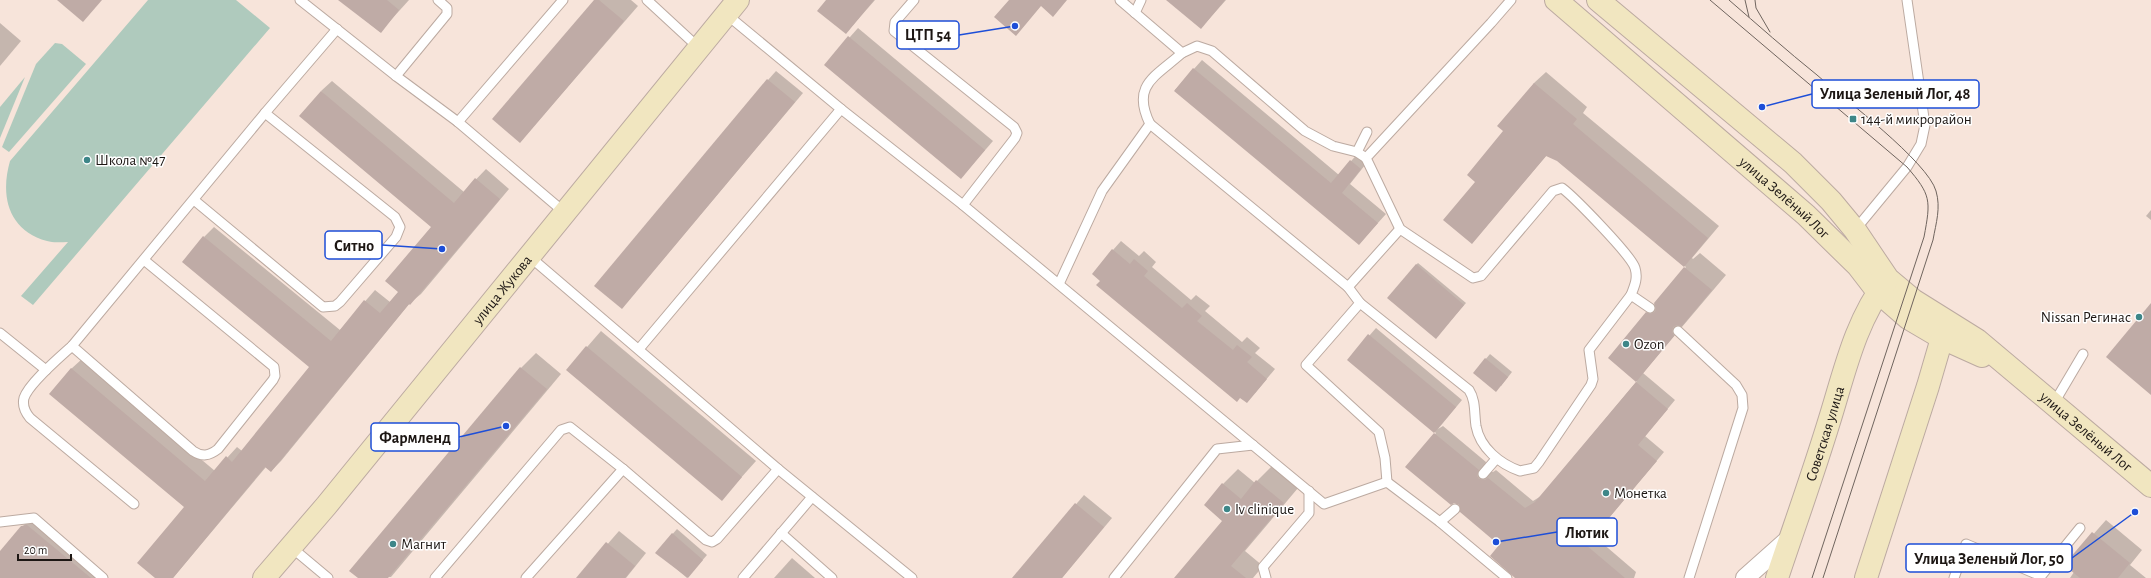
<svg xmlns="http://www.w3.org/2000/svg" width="2151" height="578" viewBox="0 0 2151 578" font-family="'Alegreya Sans',sans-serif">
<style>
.green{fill:#afcabd}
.shadow{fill:#0003}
.building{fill:#bfaba6}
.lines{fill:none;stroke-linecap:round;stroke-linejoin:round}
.lane-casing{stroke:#bcaaa1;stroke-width:11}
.street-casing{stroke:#bcaaa1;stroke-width:20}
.secondary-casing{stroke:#bcaaa1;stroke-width:24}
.lane{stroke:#fff;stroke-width:9}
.street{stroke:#fff;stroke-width:18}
.secondary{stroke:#f1e6c0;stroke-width:22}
.tram{stroke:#6f645e;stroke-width:1}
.poi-dot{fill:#3d8688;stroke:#fff;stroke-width:1.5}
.labels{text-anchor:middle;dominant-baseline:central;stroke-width:3;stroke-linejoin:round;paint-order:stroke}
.poi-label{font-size:15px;fill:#1d1714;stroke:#fff;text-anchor:start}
.street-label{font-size:15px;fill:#1d1714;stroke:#fff}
.leader{fill:none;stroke:#1d4ed8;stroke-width:1.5}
.callout-dot{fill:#1d4ed8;stroke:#fff;stroke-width:1.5}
.callout{fill:#fff;stroke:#1d4ed8;stroke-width:1.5}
.callout-label{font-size:16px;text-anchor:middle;font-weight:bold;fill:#1d1714}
</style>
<rect width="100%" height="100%" fill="#f7e4da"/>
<g class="green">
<path d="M148 0H236L270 28 33 305 21 296 68 242C61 242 53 243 47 241 8 230 0 196 10 161Z"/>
<path d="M55 43 62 44 86 64 9 152 2 147 36 64Z"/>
<path d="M25 77 0 138V107Z"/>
</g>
<g class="shadow">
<path d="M340 0H409L380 32Z"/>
<path d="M595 0H631L638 6 520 142Z"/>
<path d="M827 0H875L846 33Z"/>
<path d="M1179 0H1226L1201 28Z"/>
<path d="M0 23 21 41 0 66Z"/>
<path d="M858 28 993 141 961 178 825 65Z"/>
<path d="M1202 60 1339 175 1359 152 1369 160 1350 184 1386 214 1359 244 1175 90Z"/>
<path d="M776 71 803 93 622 308 768 80Z"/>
<path d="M1546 72 1587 107 1583 113 1719 226 1692 258 1693 259 1700 253 1726 275 1643 373 1675 400 1645 436 1664 452 1594 536 1636 572 1634 578H1517L1500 545 1460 504 1407 467 1436 433 1348 360 1376 328 1462 400 1438 429 1443 426 1486 462 1485 467 1487 471 1493 472 1496 470 1533 501 1541 496 1637 381 1609 358 1686 267 1558 160 1547 155 1472 243 1476 182 1504 131 1534 83Z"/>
<path d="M332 81 464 192 486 169 509 189 421 294 410 303 281 461 271 471 266 467 173 578H157L185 507 71 369 82 359 215 471 237 447 242 451 311 367 204 237 214 227 340 330 375 290 390 302 399 292 433 227 321 91Z"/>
<path d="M2151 210V220L2146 216Z"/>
<path d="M1121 241 1139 256 1144 251 1156 262 1152 267 1191 300 1196 295 1210 306 1205 311 1242 342 1247 337 1260 348 1255 353 1275 369 1255 393 1101 281 1113 250Z"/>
<path d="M1418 263 1466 303 1438 335 1416 265Z"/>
<path d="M601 331 756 461 722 499 567 370Z"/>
<path d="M536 353 561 374 391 577 360 578 521 368Z"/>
<path d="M1490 354 1512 372 1501 386 1474 373Z"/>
<path d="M1272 466 1298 488 1245 551 1263 566 1253 578H1176L1224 521 1205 505 1223 484 1238 469 1255 483Z"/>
<path d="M1084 495 1112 518 1062 578H1013Z"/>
<path d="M32 516H37L93 563 99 574 98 578H0V552Z"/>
<path d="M2106 520 2142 550 2130 565 2146 578H2070L2074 572 2066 565Z"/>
<path d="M677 529 707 555 687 578 657 552Z"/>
<path d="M619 531 646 553 626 578H578Z"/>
<path d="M792 558 815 578H774Z"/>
</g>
<g class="building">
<path d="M57 0H102L83 22Z"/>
<path d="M338 0H387L399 10 381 33Z"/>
<path d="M594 0H599L624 21 520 143 492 119Z"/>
<path d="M826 0H874L846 34 817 11Z"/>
<path d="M1009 0H1067L1053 17 1041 6 1016 36 994 17Z"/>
<path d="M1166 0H1225L1201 29Z"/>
<path d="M848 36 985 150 961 179 824 65Z"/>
<path d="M1193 68 1331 183 1350 160 1361 169 1342 193 1378 223 1359 245 1174 91Z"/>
<path d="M767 79 795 102 622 309 594 286Z"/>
<path d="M1534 83 1577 119 1573 124 1708 238 1684 267 1557 161 1546 156 1472 244 1443 220 1475 182 1467 175 1503 131 1497 126Z"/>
<path d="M321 91 454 203 475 178 500 199 410 305 409 304 271 472 265 467 173 578H155L137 563 184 507 49 394 71 368 205 481 226 456 232 462 309 367 182 262 203 236 331 341 364 300 380 313 398 292 385 281 431 227 299 116Z"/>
<path d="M1112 249 1130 264 1134 259 1148 271 1144 276 1182 308 1187 303 1202 316 1197 321 1233 350 1237 345 1252 357 1247 362 1267 379 1247 403 1240 398 1237 402 1096 285 1100 281 1092 274Z"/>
<path d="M1416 264 1464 305 1436 339 1387 298Z"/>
<path d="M1684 267 1712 290 1682 326 1677 325 1673 327 1672 332 1674 336 1636 382 1608 358 1646 312 1650 314 1655 312 1656 308 1654 303Z"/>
<path d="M2151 303V395L2106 357Z"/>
<path d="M1368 334 1456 407 1434 433 1347 360Z"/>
<path d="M586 346 742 477 722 501 566 370Z"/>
<path d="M1485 358 1508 377 1496 392 1473 373Z"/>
<path d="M520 367 547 389 388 578H358L349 571Z"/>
<path d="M1636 382 1668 409 1638 445 1657 461 1586 545 1625 578H1515L1490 556 1499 545 1460 512 1459 505 1454 503 1451 505 1405 467 1434 433 1479 470 1477 476 1479 479 1485 480 1488 478 1525 508 1535 502Z"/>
<path d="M1256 480 1284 503 1231 566 1246 578H1174L1222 521 1204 505 1222 483 1241 499Z"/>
<path d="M1075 503 1104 527 1062 578H1012Z"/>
<path d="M27 525 91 578H0V551L21 526Z"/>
<path d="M2092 532 2130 563 2118 578H2080L2064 565Z"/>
<path d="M672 533 703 560 688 578 655 553Z"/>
<path d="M606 542 635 566 625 578H576Z"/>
</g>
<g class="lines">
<g class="lane-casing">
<g id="lane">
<path d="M300 0 396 76 458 122"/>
<path d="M563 0 458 122 564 212"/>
<path d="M647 0 699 48"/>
<path d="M914 0 895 22 894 31 1014 127 1017 133 1015 138 963 205"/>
<path d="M1120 0 1182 53 1197 46 1212 51 1305 131 1333 146 1357 152 1366 158"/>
<path d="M1511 0 1491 23 1366 158 1400 229 1473 278 1481 276 1553 191 1562 188C1574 197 1631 255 1635 268 1638 278 1635 285 1631 295L1650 308"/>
<path d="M1135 13 1141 0"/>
<path d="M1182 53C1155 77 1131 85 1150 124L1348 287 1400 229"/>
<path d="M396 76 447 14V8L438 0"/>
<path d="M841 109 963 205 1324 504 1387 482 1440 522 1507 578"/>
<path d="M1357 152 1367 132"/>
<path d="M194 200 323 307 335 306 340 302 396 237 400 227 395 217 265 113 337 29"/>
<path d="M1855 230 1907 167 1921 144 1925 125 1907 0"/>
<path d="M529 256 778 469 717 539 712 542 706 540 623 469"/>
<path d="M1059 284 1102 191 1150 124"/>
<path d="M1348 287 1360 303 1306 365 1379 432 1385 458 1387 482"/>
<path d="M1360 303 1469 390C1476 401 1474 413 1476 426 1480 448 1500 464 1520 471L1534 468 1539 462 1591 385 1593 379 1589 350 1631 295"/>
<path d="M1678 331 1736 385 1742 395 1743 408 1689 578"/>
<path d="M0 333 46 370"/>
<path d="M72 346 193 451C202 457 209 456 218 449L273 380 275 376 274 367 144 260"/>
<path d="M639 349 841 109 726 14"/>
<path d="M2054 403 2083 354"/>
<path d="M778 469 912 578"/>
<path d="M1483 474 1496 459"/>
<path d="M134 504 30 418C25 412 22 406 24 398 29 383 60 357 72 346L265 113"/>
<path d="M0 522 34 518 103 578"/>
<path d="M1440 522 1455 509"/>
<path d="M781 533 832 578"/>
<path d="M291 547 328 578"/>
<path d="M435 578 561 430 570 427 623 469 526 578"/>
<path d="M743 578 812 497"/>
<path d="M1114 578 1217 449 1253 445"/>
<path d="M1266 578 1263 567 1309 513V491"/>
<path d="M1954 578 1966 544 2041 576 2080 528"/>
</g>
</g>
<g class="street-casing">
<path id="street" d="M1745 578 1790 538"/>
</g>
<g class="secondary-casing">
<g id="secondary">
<path id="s1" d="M1556 0 1806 215 1858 266 1878 292 1908 318 1942 338 1982 356"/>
<path id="s2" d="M1598 0 1793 163 1831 201 1855 230 1888 279 1913 300 1977 340 2151 486"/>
<path id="s3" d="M264 578 326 506 738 0"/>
<path id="s4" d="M1777 578C1794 527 1812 477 1828 425 1844 375 1854 323 1887 280"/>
<path d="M1866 578 1928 386 1942 338 1944 323"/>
</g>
</g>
<use href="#lane" class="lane"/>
<use href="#street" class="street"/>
<use href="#secondary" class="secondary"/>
<g class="tram">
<path d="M1710 0 1907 167C1931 195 1931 200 1924 237L1812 578"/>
<path d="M1729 0C1758 25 1787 51 1817 75 1843 98 1928 162 1936 191 1941 208 1936 223 1933 240L1823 578"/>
<path d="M1745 0 1749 17"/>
<path d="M1755 0 1756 8 1770 32"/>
</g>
</g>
<g class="poi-dot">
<rect x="1849" y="115" width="8" height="8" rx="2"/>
<circle cx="87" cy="160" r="4"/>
<circle cx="2139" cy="317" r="4"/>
<circle cx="1626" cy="344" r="4"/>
<circle cx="1606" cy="493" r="4"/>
<circle cx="1227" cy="509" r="4"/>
<circle cx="393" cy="544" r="4"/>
</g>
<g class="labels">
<g class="poi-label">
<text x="1861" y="119">144-й микрорайон</text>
<text x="95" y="160">Школа №47</text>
<text x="2131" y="317" text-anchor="end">Nissan Регинас</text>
<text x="1634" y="344">Ozon</text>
<text x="1614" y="493">Монетка</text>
<text x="1235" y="509">Iv clinique</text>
<text x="401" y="544">Магнит</text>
</g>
<g class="street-label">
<text stroke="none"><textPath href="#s1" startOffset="302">улица Зелёный Лог</textPath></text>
<text stroke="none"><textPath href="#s3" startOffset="374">улица Жукова</textPath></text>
<text stroke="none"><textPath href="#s2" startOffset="655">улица Зелёный Лог</textPath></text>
<text stroke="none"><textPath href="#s4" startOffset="152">Советская улица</textPath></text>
</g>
</g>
<path class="leader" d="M1015 26L959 35M1762 107L1812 94M442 249L382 245M506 426L459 437M1496 542L1557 532M2135 512L2072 558"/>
<g class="callout-dot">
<circle cx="1015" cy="26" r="4"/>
<circle cx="1762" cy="107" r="4"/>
<circle cx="442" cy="249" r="4"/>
<circle cx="506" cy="426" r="4"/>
<circle cx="1496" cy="542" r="4"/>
<circle cx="2135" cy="512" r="4"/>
</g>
<g class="callout">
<rect x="897" y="21" width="62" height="28" rx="4"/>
<rect x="1812" y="80" width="167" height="28" rx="4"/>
<rect x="325" y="231" width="57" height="28" rx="4"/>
<rect x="371" y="423" width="88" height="28" rx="4"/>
<rect x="1557" y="518" width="60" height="28" rx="4"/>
<rect x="1906" y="544" width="166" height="28" rx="4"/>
</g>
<g class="callout-label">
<text x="928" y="40">ЦТП 54</text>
<text x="1895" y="99">Улица Зеленый Лог, 48</text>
<text x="354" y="251">Ситно</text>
<text x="415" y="443">Фармленд</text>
<text x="1587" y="538">Лютик</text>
<text x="1989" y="564">Улица Зеленый Лог, 50</text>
</g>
<path d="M18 554v6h53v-6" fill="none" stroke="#1d1714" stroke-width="2"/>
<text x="24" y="554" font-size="12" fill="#1d1714" stroke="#ffffff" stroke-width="3" paint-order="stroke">20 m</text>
</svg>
